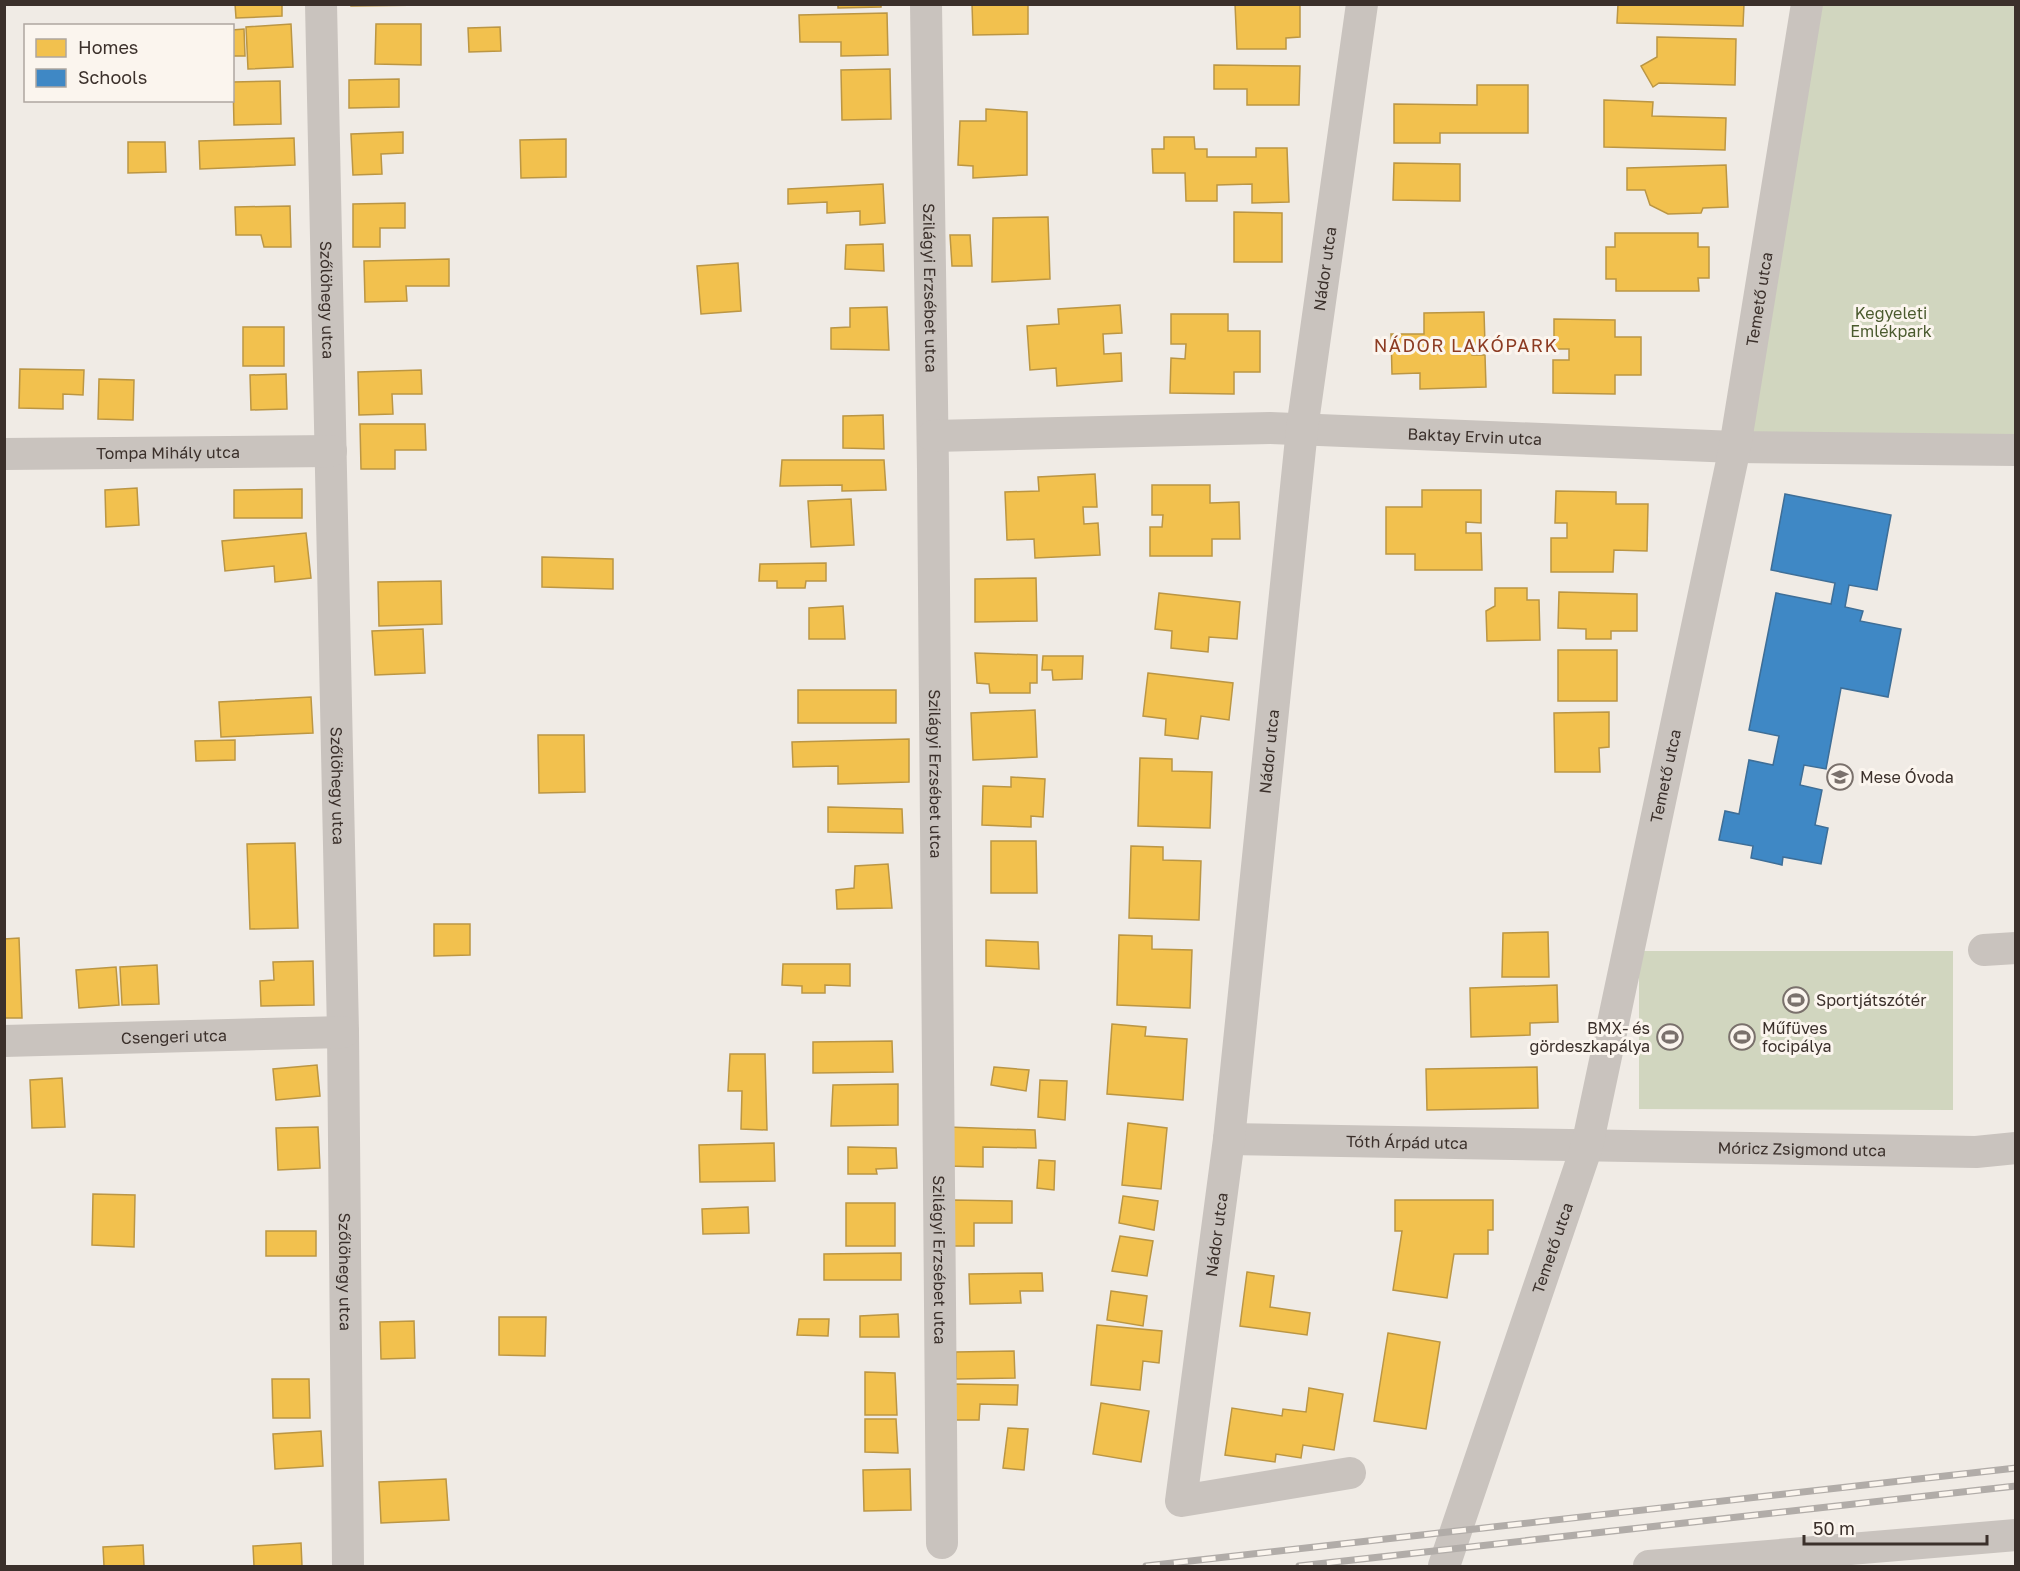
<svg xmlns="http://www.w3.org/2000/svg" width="2020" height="1571" viewBox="0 0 2020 1571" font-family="'Golos Text',sans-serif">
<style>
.green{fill:#d1d6bf}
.homes{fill:#f2c14e;stroke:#bb9644;stroke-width:1.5}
.schools{fill:#3f88c5;stroke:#3e6e97;stroke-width:1.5}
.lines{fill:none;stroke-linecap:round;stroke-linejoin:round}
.minor{stroke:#c9c3be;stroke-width:32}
.rail-casing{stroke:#b1aca8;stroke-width:7}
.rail{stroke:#fbf5ee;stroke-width:4.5;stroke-dasharray:14;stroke-linecap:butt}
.labels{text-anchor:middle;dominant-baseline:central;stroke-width:6;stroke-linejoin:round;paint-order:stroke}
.street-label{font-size:16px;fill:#3b302b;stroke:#fbf5ee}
.park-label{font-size:16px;fill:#4a5a2e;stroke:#fbf5ee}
.poi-label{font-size:16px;fill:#3b302b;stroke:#fbf5ee;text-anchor:start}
.neighbourhood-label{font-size:18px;letter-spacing:1.5px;fill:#8c3b22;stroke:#fbf5ee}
</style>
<rect width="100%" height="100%" fill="#f0ebe5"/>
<g class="green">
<path d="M1821 5H2015V449L1735 447Z"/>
<path d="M1639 951H1953V1110L1639 1109Z"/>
</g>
<g class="homes">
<path d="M235 4H282V16L236 18Z"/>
<path d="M351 4H427V5L351 6Z"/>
<path d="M838 4H881V7L838 8Z"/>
<path d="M972 4H1028V34L973 35Z"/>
<path d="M1235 4H1300V37L1286 38V49H1237Z"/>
<path d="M1618 4H1744L1743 26 1617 23Z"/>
<path d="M887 13 888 55 841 56V42H800L799 15Z"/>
<path d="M291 24 293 67 248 69 246 27Z"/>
<path d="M376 24H421V65L375 64Z"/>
<path d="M500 27 501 51 469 52 468 28Z"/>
<path d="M244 29 245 56H232V30Z"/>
<path d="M1657 37 1736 39 1735 85 1659 83 1653 87 1641 66 1657 57Z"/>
<path d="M1214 65 1300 66 1299 105H1247V89H1214Z"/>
<path d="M890 69 891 119 842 120 841 70Z"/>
<path d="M399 79V107L349 108V80Z"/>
<path d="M280 81 281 124 234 125 233 82Z"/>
<path d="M1477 85H1528V133H1440V143H1394V104L1477 105Z"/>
<path d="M1604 100 1653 102 1652 116 1726 118 1725 150 1604 147Z"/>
<path d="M986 109 1027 112V175L973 178V166L958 165 960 121H986Z"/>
<path d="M403 132V153L381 154 382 174 353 175 351 134Z"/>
<path d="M1164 137H1194L1195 149H1207V157H1256V148H1287L1289 202 1252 203V184L1217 185V201H1186L1185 173H1153L1152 149H1164Z"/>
<path d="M294 138 295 165 200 169 199 141Z"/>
<path d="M566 139V177L521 178 520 140Z"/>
<path d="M128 142H165L166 172 128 173Z"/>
<path d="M1394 163 1460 164V201L1393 200Z"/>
<path d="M1726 165 1728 207 1703 208 1701 213 1668 214 1650 205 1645 190H1627V168Z"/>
<path d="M883 184 885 223 860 225V211L827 213V202L788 204V189Z"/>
<path d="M405 203V228H380V247H353V204Z"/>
<path d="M290 206 291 247H264L261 235H236L235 207Z"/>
<path d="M1234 212 1282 213V262H1234Z"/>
<path d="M1048 217 1050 279 992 282 993 218Z"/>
<path d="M1615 233H1698V247H1709V278H1698L1699 291H1616V279H1606V247H1615Z"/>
<path d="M950 235H970L972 266H952Z"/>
<path d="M883 244 884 271 845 269 846 245Z"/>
<path d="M449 259V286H406L407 301 365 302 364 261Z"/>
<path d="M738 263 741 311 701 314 697 266Z"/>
<path d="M1120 305 1122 333 1103 334 1104 354 1121 353 1122 381 1057 386 1056 368 1030 370 1027 326 1059 324 1058 309Z"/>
<path d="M887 307 889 350 831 349V328L850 327V308Z"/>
<path d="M1484 312 1485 345H1472V355H1485L1486 387 1420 389V373L1392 374 1391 334H1424V313Z"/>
<path d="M1171 314H1228V331H1260V372H1234V394L1170 393 1171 358 1185 359 1186 344H1171Z"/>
<path d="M1554 319 1615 320V337H1641V375H1615V394L1553 393V360H1569V349H1554Z"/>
<rect x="243" y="327" width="41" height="39"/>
<path d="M20 369 84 370 83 395 63 394V409L19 408Z"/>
<path d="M421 370 422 394H392L393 414 359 415 358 372Z"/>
<path d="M286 374 287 409 251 410 250 375Z"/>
<path d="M99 379 134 380 133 420 98 419Z"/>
<path d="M883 415 884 449 843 448V416Z"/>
<path d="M360 424H425L426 450H395V469H361Z"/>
<path d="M782 460H884L886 490 842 491V485L780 486Z"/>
<path d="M1095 474 1097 507H1083L1084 524 1098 523 1100 555 1035 558 1034 539 1007 540 1005 492 1039 491 1038 477Z"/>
<path d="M1152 485H1210V503L1239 502 1240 539H1212V556H1150V527H1162L1163 515H1152Z"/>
<path d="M137 488 139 525 106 527 105 490Z"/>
<path d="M302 489V518H234V490Z"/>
<path d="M1422 490H1481V523L1466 522V533H1481L1482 570H1415V554H1386V507H1422Z"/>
<path d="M1556 491 1616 492V504H1648L1647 551 1614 550 1613 572H1551V538H1567V523H1555Z"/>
<path d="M851 499 854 545 811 547 808 501Z"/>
<path d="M306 533 311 578 275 582 274 566 225 571 222 541Z"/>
<path d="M542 557 613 559V589L542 587Z"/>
<path d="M826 563V581H806L805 588H777V581H759L760 564Z"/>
<path d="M1036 578 1037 621 975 622V579Z"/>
<path d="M441 581 442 624 379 626 378 582Z"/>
<path d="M1495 588H1527V600H1539L1540 640 1487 641 1486 611 1495 606Z"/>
<path d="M1559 592 1637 594V631H1611V639H1586V629L1558 628Z"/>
<path d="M1159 593 1240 602 1237 639 1209 637 1208 652 1171 648 1172 631 1155 629Z"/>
<path d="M843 606 845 639H809V608Z"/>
<path d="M423 629 425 673 375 675 372 631Z"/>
<rect x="1558" y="650" width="59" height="51"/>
<path d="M975 653 1037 655V683H1030V693H990L989 684 977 683Z"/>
<path d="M1043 656H1083L1082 679 1053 680 1052 670H1042Z"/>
<path d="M1148 673 1233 683 1229 720 1201 716 1198 739 1165 735 1166 719 1143 716Z"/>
<rect x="798" y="690" width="98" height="33"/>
<path d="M311 697 313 733 221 737 219 702Z"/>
<path d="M1035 710 1037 757 973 760 971 713Z"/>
<path d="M1609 712V747L1599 748 1600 772H1555L1554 713Z"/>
<path d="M538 735H584L585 792 539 793Z"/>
<path d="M909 739V782L838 784V766L793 767 792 742Z"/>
<path d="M235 740V760L196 761 195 741Z"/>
<path d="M1140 758 1172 759V771L1212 772 1210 828 1138 826Z"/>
<path d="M1011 777 1045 779 1043 817 1031 816V827L982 825 983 786 1011 787Z"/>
<path d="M828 807 902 809 903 833 828 832Z"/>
<path d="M991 841H1036L1037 893H991Z"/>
<path d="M295 843 298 928 250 929 247 844Z"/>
<path d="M1131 846 1163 847V860L1201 861 1199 920 1129 918Z"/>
<path d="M888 864 892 908 837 909 836 890 854 888 855 866Z"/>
<path d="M434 924H470V955L434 956Z"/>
<path d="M1548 932 1549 977H1502L1503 933Z"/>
<path d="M1119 935 1152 936V949L1192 950 1190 1008 1117 1005Z"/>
<path d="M19 938 22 1018H4V939Z"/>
<path d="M986 940 1038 942 1039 969 986 966Z"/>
<path d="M313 961 314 1005 261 1006 260 981 274 980 273 962Z"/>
<path d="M783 964H850V986L825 985V993H802V986L782 985Z"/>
<path d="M157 965 159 1004 122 1005 120 967Z"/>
<path d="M116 967 119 1005 79 1008 76 970Z"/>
<path d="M1557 985 1558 1022 1530 1023V1035L1471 1037 1470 988Z"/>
<path d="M1112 1024 1146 1027 1145 1036 1187 1039 1183 1100 1107 1094Z"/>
<path d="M892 1041 893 1072 813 1073V1042Z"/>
<path d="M730 1054H765L767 1130 741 1129 742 1091H728Z"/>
<path d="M317 1065 320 1096 276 1100 273 1069Z"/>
<path d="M994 1067 1029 1070 1026 1091 991 1085Z"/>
<path d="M1537 1067 1538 1108 1427 1110 1426 1069Z"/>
<path d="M62 1078 65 1127 32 1128 30 1080Z"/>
<path d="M1040 1080 1067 1081 1065 1120 1038 1117Z"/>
<path d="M898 1084V1125L831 1126 833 1085Z"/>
<path d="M1128 1123 1167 1128 1161 1189 1122 1185Z"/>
<path d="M318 1127 320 1168 278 1170 276 1128Z"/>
<path d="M948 1127 1035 1130 1036 1148 983 1147V1167L948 1166Z"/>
<path d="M774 1143 775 1181 700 1182 699 1145Z"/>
<path d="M848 1147 896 1148 897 1168 876 1169 877 1174H848Z"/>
<path d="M1039 1160 1055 1161 1054 1190 1037 1188Z"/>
<path d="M93 1194 135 1195 134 1247 92 1245Z"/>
<path d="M1123 1196 1158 1201 1154 1230 1119 1223Z"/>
<path d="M953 1200 1012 1201V1223H974V1246H951Z"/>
<path d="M1395 1200H1493V1230H1488V1254H1454L1447 1298 1393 1290 1402 1231H1395Z"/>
<rect x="846" y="1203" width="49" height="43"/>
<path d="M748 1207 749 1233 703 1234 702 1209Z"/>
<rect x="266" y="1231" width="50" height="25"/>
<path d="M1120 1236 1153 1241 1147 1276 1112 1271Z"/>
<path d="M901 1253V1280H824V1254Z"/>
<path d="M1247 1272 1274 1276 1270 1307 1310 1313 1307 1335 1240 1326Z"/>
<path d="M1042 1273 1043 1291H1020L1021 1303 970 1304 969 1274Z"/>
<path d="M1111 1291 1147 1296 1143 1326 1107 1320Z"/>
<path d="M898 1314 899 1337H860V1316Z"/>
<path d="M499 1317H546L545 1356 499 1355Z"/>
<path d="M799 1319H829L828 1336 797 1335Z"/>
<path d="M414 1321 415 1358 381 1359 380 1322Z"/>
<path d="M1097 1325 1162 1331 1159 1363 1143 1361 1140 1390 1091 1385Z"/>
<path d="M1388 1333 1440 1342 1426 1429 1374 1421Z"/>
<path d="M1014 1351 1015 1378 956 1379V1352Z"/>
<path d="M865 1372 895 1373 897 1415H865Z"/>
<path d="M272 1379H309L310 1418H273Z"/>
<path d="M954 1384 1018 1385 1017 1405 980 1404 979 1420H953Z"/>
<path d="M1309 1388 1343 1394 1334 1450 1303 1445 1301 1458 1276 1454 1275 1462 1225 1455 1232 1408 1282 1416 1283 1409 1306 1412Z"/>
<path d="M1101 1403 1149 1411 1141 1462 1093 1454Z"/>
<path d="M865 1419H896L898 1453 865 1452Z"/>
<path d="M1008 1428 1028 1429 1024 1470 1003 1468Z"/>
<path d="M321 1431 323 1466 275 1469 273 1434Z"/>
<path d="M910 1469 911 1510 864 1511 863 1470Z"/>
<path d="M446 1479 449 1520 381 1523 379 1482Z"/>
<path d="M301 1543 302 1566H254L253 1546Z"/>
<path d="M143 1545 144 1566H104L103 1547Z"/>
</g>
<path class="schools" d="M1785 494 1891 515 1877 590 1849 585 1845 607 1863 611 1860 621 1901 629 1888 697 1841 688 1826 769 1804 765 1800 785 1822 790 1815 825 1828 828 1821 864 1783 857 1782 865 1751 858 1753 846 1719 840 1725 811 1739 814 1749 760 1773 765 1779 736 1749 730 1776 593 1831 604 1835 583 1771 570Z"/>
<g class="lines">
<g class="minor">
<path id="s1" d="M321 4 343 1032 348 1566"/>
<path id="s2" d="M926 4 933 469 942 1543"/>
<path id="s3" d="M933 436 1270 428 1735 447 2016 450"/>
<path id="s4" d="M4 454 331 451"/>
<path d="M1984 950 2016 948"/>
<path id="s5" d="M4 1041 343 1032"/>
<path id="s6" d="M1229 1139 1976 1152 2016 1148"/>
<path id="s7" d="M1350 1473 1181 1501 1229 1139 1302 429 1362 4"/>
<path id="s8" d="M1444 1566 1587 1146 1735 447 1807 4"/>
<path d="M1649 1566 2016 1535"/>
</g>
<g class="rail-casing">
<g id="rail">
<path d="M1146 1566 2016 1468"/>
<path d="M1299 1566 2016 1486"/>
</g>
</g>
<use href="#rail" class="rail"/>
</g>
<defs>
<g id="school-ring" transform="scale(1.35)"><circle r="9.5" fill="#fbf5ee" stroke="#7a716c" stroke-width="1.5"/><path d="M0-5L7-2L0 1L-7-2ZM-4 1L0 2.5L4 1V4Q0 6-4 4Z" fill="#7a716c"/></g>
<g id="stadium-ring" transform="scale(1.35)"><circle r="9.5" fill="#fbf5ee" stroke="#7a716c" stroke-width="1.5"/><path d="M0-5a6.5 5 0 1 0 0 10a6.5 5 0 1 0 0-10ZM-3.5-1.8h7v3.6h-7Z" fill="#7a716c"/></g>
</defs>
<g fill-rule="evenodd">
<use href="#school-ring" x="1840" y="777"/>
<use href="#stadium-ring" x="1796" y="1000"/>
<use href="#stadium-ring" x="1670" y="1037"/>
<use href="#stadium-ring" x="1742" y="1037"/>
</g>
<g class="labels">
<g class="street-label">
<text stroke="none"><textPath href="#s7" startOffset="1412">Nádor utca</textPath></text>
<text stroke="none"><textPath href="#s2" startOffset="284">Szilágyi Erzsébet utca</textPath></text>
<text stroke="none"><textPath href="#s8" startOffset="1308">Temető utca</textPath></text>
<text stroke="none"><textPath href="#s1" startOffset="296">Szőlöhegy utca</textPath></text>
<text stroke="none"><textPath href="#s3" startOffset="542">Baktay Ervin utca</textPath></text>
<text stroke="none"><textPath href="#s4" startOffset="164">Tompa Mihály utca</textPath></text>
<text stroke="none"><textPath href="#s7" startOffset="926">Nádor utca</textPath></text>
<text stroke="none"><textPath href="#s2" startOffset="770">Szilágyi Erzsébet utca</textPath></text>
<text stroke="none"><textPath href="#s8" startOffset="822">Temető utca</textPath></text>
<text stroke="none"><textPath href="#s1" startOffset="782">Szőlöhegy utca</textPath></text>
<text stroke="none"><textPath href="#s5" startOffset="170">Csengeri utca</textPath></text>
<text stroke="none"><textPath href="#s6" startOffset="178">Tóth Árpád utca</textPath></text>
<text stroke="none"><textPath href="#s6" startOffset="573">Móricz Zsigmond utca</textPath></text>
<text stroke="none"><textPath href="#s7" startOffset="440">Nádor utca</textPath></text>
<text stroke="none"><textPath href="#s8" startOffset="336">Temető utca</textPath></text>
<text stroke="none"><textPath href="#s2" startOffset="1256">Szilágyi Erzsébet utca</textPath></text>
<text stroke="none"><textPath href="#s1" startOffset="1268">Szőlöhegy utca</textPath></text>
</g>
<g class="park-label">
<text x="1891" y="313">Kegyeleti<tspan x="1891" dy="18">Emlékpark</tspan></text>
</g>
<g class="poi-label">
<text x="1860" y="777">Mese Óvoda</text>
<text x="1816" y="1000">Sportjátszótér</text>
<text x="1650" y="1028" text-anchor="end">BMX- és<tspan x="1650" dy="18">gördeszkapálya</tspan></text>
<text x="1762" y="1028">Műfüves<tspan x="1762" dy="18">focipálya</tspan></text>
</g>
<g class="neighbourhood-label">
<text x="1466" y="345">NÁDOR LAKÓPARK</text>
</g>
</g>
<rect width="2020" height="1571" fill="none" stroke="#3b302b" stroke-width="12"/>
<rect x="24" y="24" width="210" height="78" fill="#fbf5ee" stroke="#aea6a0" stroke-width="1.5"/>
<rect x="36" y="39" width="30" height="18" fill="#f2c14e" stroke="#aea6a0" stroke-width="1.5"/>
<text x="78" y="54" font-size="18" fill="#3b302b">Homes</text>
<rect x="36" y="69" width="30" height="18" fill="#3f88c5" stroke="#aea6a0" stroke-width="1.5"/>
<text x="78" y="84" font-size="18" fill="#3b302b">Schools</text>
<path d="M1804 1535v9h183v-9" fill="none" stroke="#3b302b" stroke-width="3"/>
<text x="1813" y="1535" font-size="18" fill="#3b302b" stroke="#fbf5ee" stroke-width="4.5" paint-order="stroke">50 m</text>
</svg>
